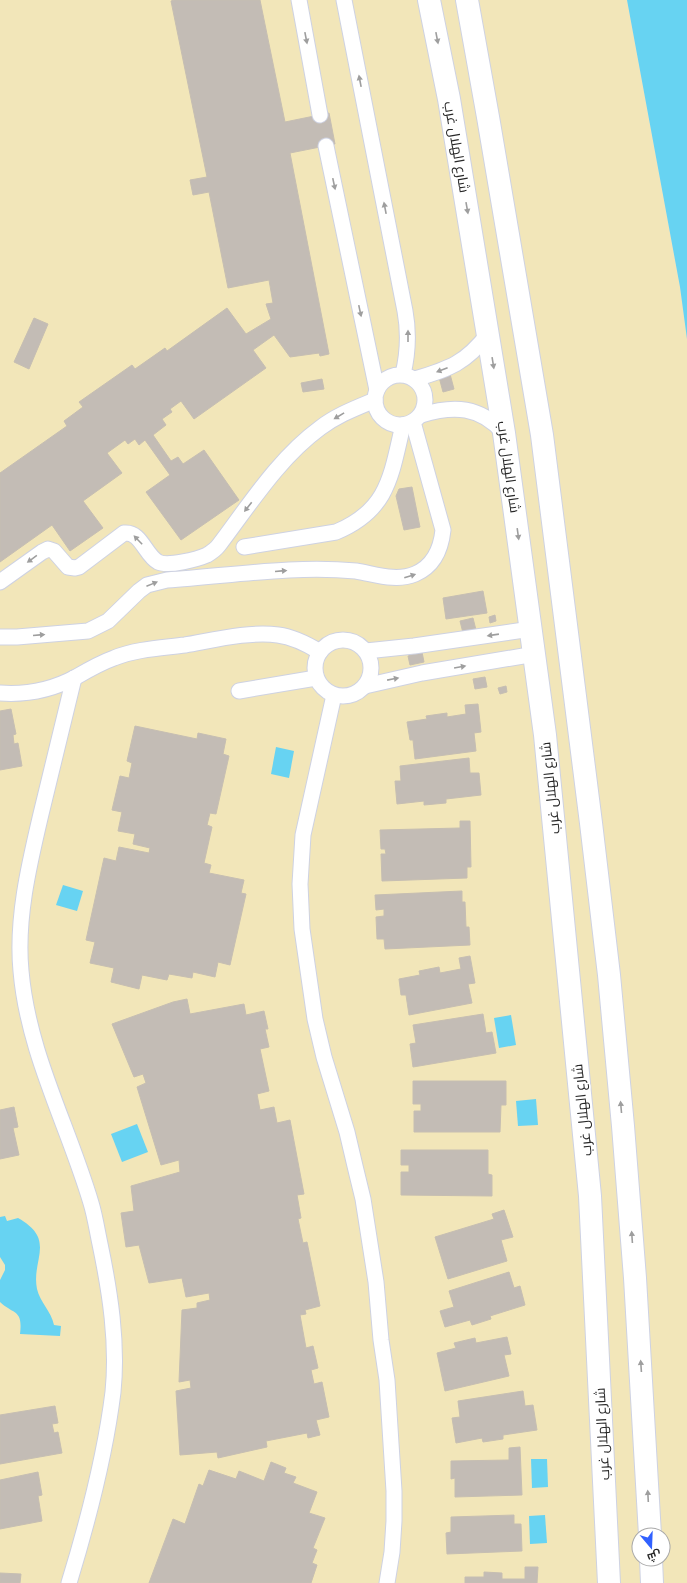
<svg xmlns="http://www.w3.org/2000/svg" width="687" height="1583" viewBox="0 0 687 1583" font-family="Ubuntu,Cairo,sans-serif">
<style>
.sand{fill:#f2e6b9;fill-rule:evenodd}
.water{fill:#67d3f2}
.building{fill:#c3bcb5;stroke:#c6beb2}
.lines{fill:none;stroke-linecap:round;stroke-linejoin:round}
.lane-casing{stroke:#ced2e2;stroke-width:17}
.secondary-casing{stroke:#ced2e2;stroke-width:24}
.lane{stroke:#fff;stroke-width:15}
.secondary{stroke:#fff;stroke-width:22}
.oneway{fill:#9e9e9e}
.labels{text-anchor:middle;dominant-baseline:central;stroke-width:3;stroke-linejoin:round;paint-order:stroke}
.street-label{font-size:14px;fill:#282828;stroke:#fff}
</style>
<rect width="100%" height="100%" fill="#ebe2d8"/>
<path class="sand" d="M0 0H627L680 287 687 339V1583H0ZM639 1535H663V1559H639Z"/>
<g class="water">
<path d="M627 0H687V339L680 287Z"/>
<path d="M276 747 294 751 289 778 271 774Z"/>
<path d="M63 885 83 891 77 911 56 905Z"/>
<path d="M511 1015 516 1045 499 1048 494 1018Z"/>
<path d="M536 1099 538 1125 518 1126 516 1101Z"/>
<path d="M137 1124 148 1152 122 1162 111 1134Z"/>
<path d="M5 1216 7 1221 18 1218C57 1240 31 1259 37 1289 40 1302 51 1311 54 1325L61 1326 60 1336 20 1334C23 1309 14 1315 0 1302V1280L5 1270V1265L0 1257V1217Z"/>
<path d="M531 1459H547L548 1487 532 1488Z"/>
<path d="M545 1515 547 1543 530 1544 529 1516Z"/>
</g>
<g class="building">
<path d="M174 0H260L285 122 329 113 335 144 290 153 329 354 320 356 319 353 290 357 274 335 253 350 266 368 194 419 181 401 170 409 172 412 162 419 166 425 153 435 171 461 178 457 183 464 204 450 239 500 181 540 146 492 170 475 145 440 139 445 135 439 128 444 125 440 107 453 122 473 83 501 103 528 70 551 52 525 0 562V473L67 426 64 421 83 407 79 402 132 365 135 369 165 348 167 351 227 308 246 334 271 319 266 304 273 303 269 280 228 288 209 192 193 195 190 180 207 177 171 1Z"/>
<path d="M34 318 48 324 29 369 14 362Z"/>
<path d="M450 374 454 389 443 392 439 377Z"/>
<path d="M322 379 324 389 303 392 301 383Z"/>
<path d="M412 487 420 527 404 530 396 496 399 489Z"/>
<path d="M483 591 487 613 446 619 443 598Z"/>
<path d="M495 615 496 621 490 623 489 617Z"/>
<path d="M473 618 476 630 463 633 460 621Z"/>
<path d="M422 652 424 662 410 665 408 656Z"/>
<path d="M485 677 487 687 475 689 473 679Z"/>
<path d="M506 686 507 692 500 694 498 688Z"/>
<path d="M478 704 481 732 474 733 476 751 415 759 413 740H410L407 722 427 719 426 716 447 713V717L466 714 465 705Z"/>
<path d="M11 709 16 734 13 735 14 744 18 743 22 766 0 770V711Z"/>
<path d="M135 726 197 739 198 733 226 739 223 754 229 756 216 814 210 813 207 825 212 827 204 863 211 865 209 873 244 880 241 893 246 894 230 965 218 962 215 977 193 972 192 978 169 974 167 980 142 975 139 989 111 982 114 968 90 963 95 942 86 940 104 858 116 861 119 847 149 853 150 848 133 844 135 834 118 831 122 812 112 810 120 776 129 778 132 763 127 761Z"/>
<path d="M469 758 470 773H479L481 795 446 799V803L424 805V801L397 804 395 781H401L400 766Z"/>
<path d="M460 821H470L471 867H467V878L382 881 381 854H386L385 849H381L380 830 460 828Z"/>
<path d="M462 891V902H465L466 927H469L470 945 385 949 384 939H377L376 917 384 916V909L376 910 375 895Z"/>
<path d="M470 956 475 983 468 984 472 1003 409 1015 406 995H401L399 979 420 975 419 971 439 967 440 973 461 969 459 958Z"/>
<path d="M187 999 190 1014 244 1004 246 1015 264 1011 268 1029H265L269 1047 260 1049 269 1091 257 1094 260 1110 274 1107 277 1123 290 1120 304 1194 297 1195 301 1218 298 1219 303 1243 307 1242 320 1306 305 1310 306 1314 300 1315 306 1348 313 1346 318 1368 311 1370 314 1384 322 1382 329 1417 316 1420 320 1435 308 1438 307 1433 266 1441 267 1447 218 1458 217 1452 180 1455 176 1391 191 1388 190 1380 179 1382 182 1310 197 1308V1303L210 1300 209 1293 186 1297 182 1278 149 1283 139 1245 126 1247 121 1213 134 1211 131 1186 180 1172 179 1160 161 1165 137 1087 146 1083 143 1074 134 1077 112 1024 173 1002Z"/>
<path d="M483 1014 486 1033 492 1032 496 1053 413 1067 410 1044 416 1043 413 1025Z"/>
<path d="M413 1081H506V1105H501L500 1132H414V1111H421V1104H413Z"/>
<path d="M14 1107 18 1127 13 1128 19 1155 0 1159V1110Z"/>
<path d="M401 1150H488V1174L492 1175V1196L401 1195V1172H409V1165H401Z"/>
<path d="M504 1210 513 1237 501 1240 507 1261 448 1279 435 1237 494 1219 492 1214Z"/>
<path d="M509 1272 514 1288 520 1286 525 1305 490 1316 491 1319 472 1325 470 1320 445 1327 440 1311 454 1307 449 1291Z"/>
<path d="M507 1337 511 1354 504 1355 509 1376 445 1391 437 1353 456 1348 454 1343 475 1338 476 1343Z"/>
<path d="M523 1391 525 1406 533 1405 537 1430 503 1435V1439L483 1442 482 1438 456 1443 452 1418 460 1417 458 1401Z"/>
<path d="M55 1406 58 1423 52 1424 54 1433 58 1432 62 1453 0 1464V1415Z"/>
<path d="M520 1447 522 1495 455 1497V1478L451 1479V1461L509 1460V1448Z"/>
<path d="M271 1462 286 1468 284 1473 296 1477 293 1483 317 1492 309 1513 325 1518 313 1548 317 1550 312 1563 317 1565 311 1583H149L173 1519 185 1524 199 1484 203 1486 209 1470 236 1479 239 1471 264 1481Z"/>
<path d="M38 1472 42 1495 38 1496 42 1521 0 1529V1480Z"/>
<path d="M514 1515V1524H521L522 1551 447 1554 446 1533 451 1532V1517Z"/>
<path d="M525 1567H538L537 1583H465V1577H484V1572L502 1573V1579H525Z"/>
<path d="M0 1573 21 1574 20 1583H0Z"/>
</g>
<g class="lines">
<g class="lane-casing">
<g id="lane">
<path d="M299 0 320 115"/>
<path d="M344 0 405 311C409 333 408 353 403 374"/>
<path d="M326 146 377 390"/>
<circle cx="400" cy="400" r="25"/>
<path d="M415 379C449 369 466 363 488 334"/>
<path d="M421 415C454 405 480 406 504 433"/>
<path d="M244 547 336 532C389 510 391 475 403 425"/>
<path d="M0 582 42 552 48 549 54 551 68 567 75 568 79 567 124 533C141 531 145 555 158 562 168 567 198 559 207 555 212 552 216 549 219 545 250 504 279 458 320 428 337 415 356 408 375 400"/>
<path d="M0 637H17L88 631 108 621 139 591 147 585 167 580C230 576 293 565 356 571 375 574 396 582 415 574 434 566 441 549 443 530L413 422"/>
<circle cx="343" cy="668" r="28"/>
<path d="M366 651 414 646 531 629"/>
<path d="M365 686 422 673 535 654"/>
<path d="M239 691 316 678"/>
<path d="M0 693C27 695 52 690 76 677 88 670 100 663 114 658 136 649 162 648 185 645 214 640 250 631 278 635 294 637 307 644 320 652"/>
<path d="M334 695 303 835 300 884 302 929 315 1019 324 1057 347 1132 355 1166 363 1199 376 1282 381 1340 387 1380 394 1491V1521L392 1552 387 1583"/>
<path d="M69 1583C88 1521 105 1457 113 1392 118 1343 110 1292 100 1244 97 1230 95 1216 91 1203 68 1125 28 1053 21 971 16 919 29 865 41 814 52 769 63 723 74 678"/>
</g>
</g>
<g class="secondary-casing">
<g id="secondary">
<path d="M429 0 449 99 504 433 545 735 590 1196 609 1583"/>
<path d="M467 0 488 117 542 435 591 823 609 975 623 1126 635 1278 650 1535"/>
<path d="M651 1559 652 1583"/>
</g>
</g>
<use href="#lane" class="lane"/>
<use href="#secondary" class="secondary"/>
</g>
<defs><path id="oneway-solid" d="M-6-.8H1V-3.2L6.5 0L1 3.2V.8H-6Z"/></defs>
<g class="oneway">
<use href="#oneway-solid" transform="translate(306 38) rotate(79)"/>
<use href="#oneway-solid" transform="translate(437 38) rotate(79)"/>
<use href="#oneway-solid" transform="translate(360 81) rotate(-101)"/>
<use href="#oneway-solid" transform="translate(334 184) rotate(78)"/>
<use href="#oneway-solid" transform="translate(385 208) rotate(-101)"/>
<use href="#oneway-solid" transform="translate(467 208) rotate(80)"/>
<use href="#oneway-solid" transform="translate(360 311) rotate(78)"/>
<use href="#oneway-solid" transform="translate(408 336) rotate(-90)"/>
<use href="#oneway-solid" transform="translate(493 363) rotate(81)"/>
<use href="#oneway-solid" transform="translate(442 370) rotate(159)"/>
<use href="#oneway-solid" transform="translate(339 416) rotate(149)"/>
<use href="#oneway-solid" transform="translate(248 507) rotate(128)"/>
<use href="#oneway-solid" transform="translate(518 534) rotate(82)"/>
<use href="#oneway-solid" transform="translate(138 540) rotate(-134)"/>
<use href="#oneway-solid" transform="translate(32 559) rotate(144)"/>
<use href="#oneway-solid" transform="translate(281 571) rotate(-5)"/>
<use href="#oneway-solid" transform="translate(410 576) rotate(-18)"/>
<use href="#oneway-solid" transform="translate(152 584) rotate(-22)"/>
<use href="#oneway-solid" transform="translate(39 635) rotate(-5)"/>
<use href="#oneway-solid" transform="translate(493 635) rotate(172)"/>
<use href="#oneway-solid" transform="translate(460 667) rotate(-10)"/>
<use href="#oneway-solid" transform="translate(393 679) rotate(-11)"/>
<use href="#oneway-solid" transform="translate(621 1107) rotate(-95)"/>
<use href="#oneway-solid" transform="translate(632 1237) rotate(-94)"/>
<use href="#oneway-solid" transform="translate(641 1366) rotate(-94)"/>
<use href="#oneway-solid" transform="translate(648 1496) rotate(-93)"/>
</g>
<g class="labels">
<g class="street-label">
<text transform="translate(457 147) rotate(80)">شارع الهلال غرب</text>
<text transform="translate(509 467) rotate(82)">شارع الهلال غرب</text>
<text transform="translate(550 788) rotate(-96)">شارع الهلال غرب</text>
<text transform="translate(582 1110) rotate(-96)">شارع الهلال غرب</text>
<text transform="translate(602 1434) rotate(-93)">شارع الهلال غرب</text>
</g>
</g>
<g transform="translate(651 1547) rotate(161)"><circle r="19" fill="#ffffff" stroke="#a9a9a9"/>
<path d="M0-3L7 15L0 10L-7 15Z" fill="#3161ff"/>
<text y="-6" font-size="11" font-weight="bold" text-anchor="middle" fill="#282828">ش</text>
</g>
</svg>
